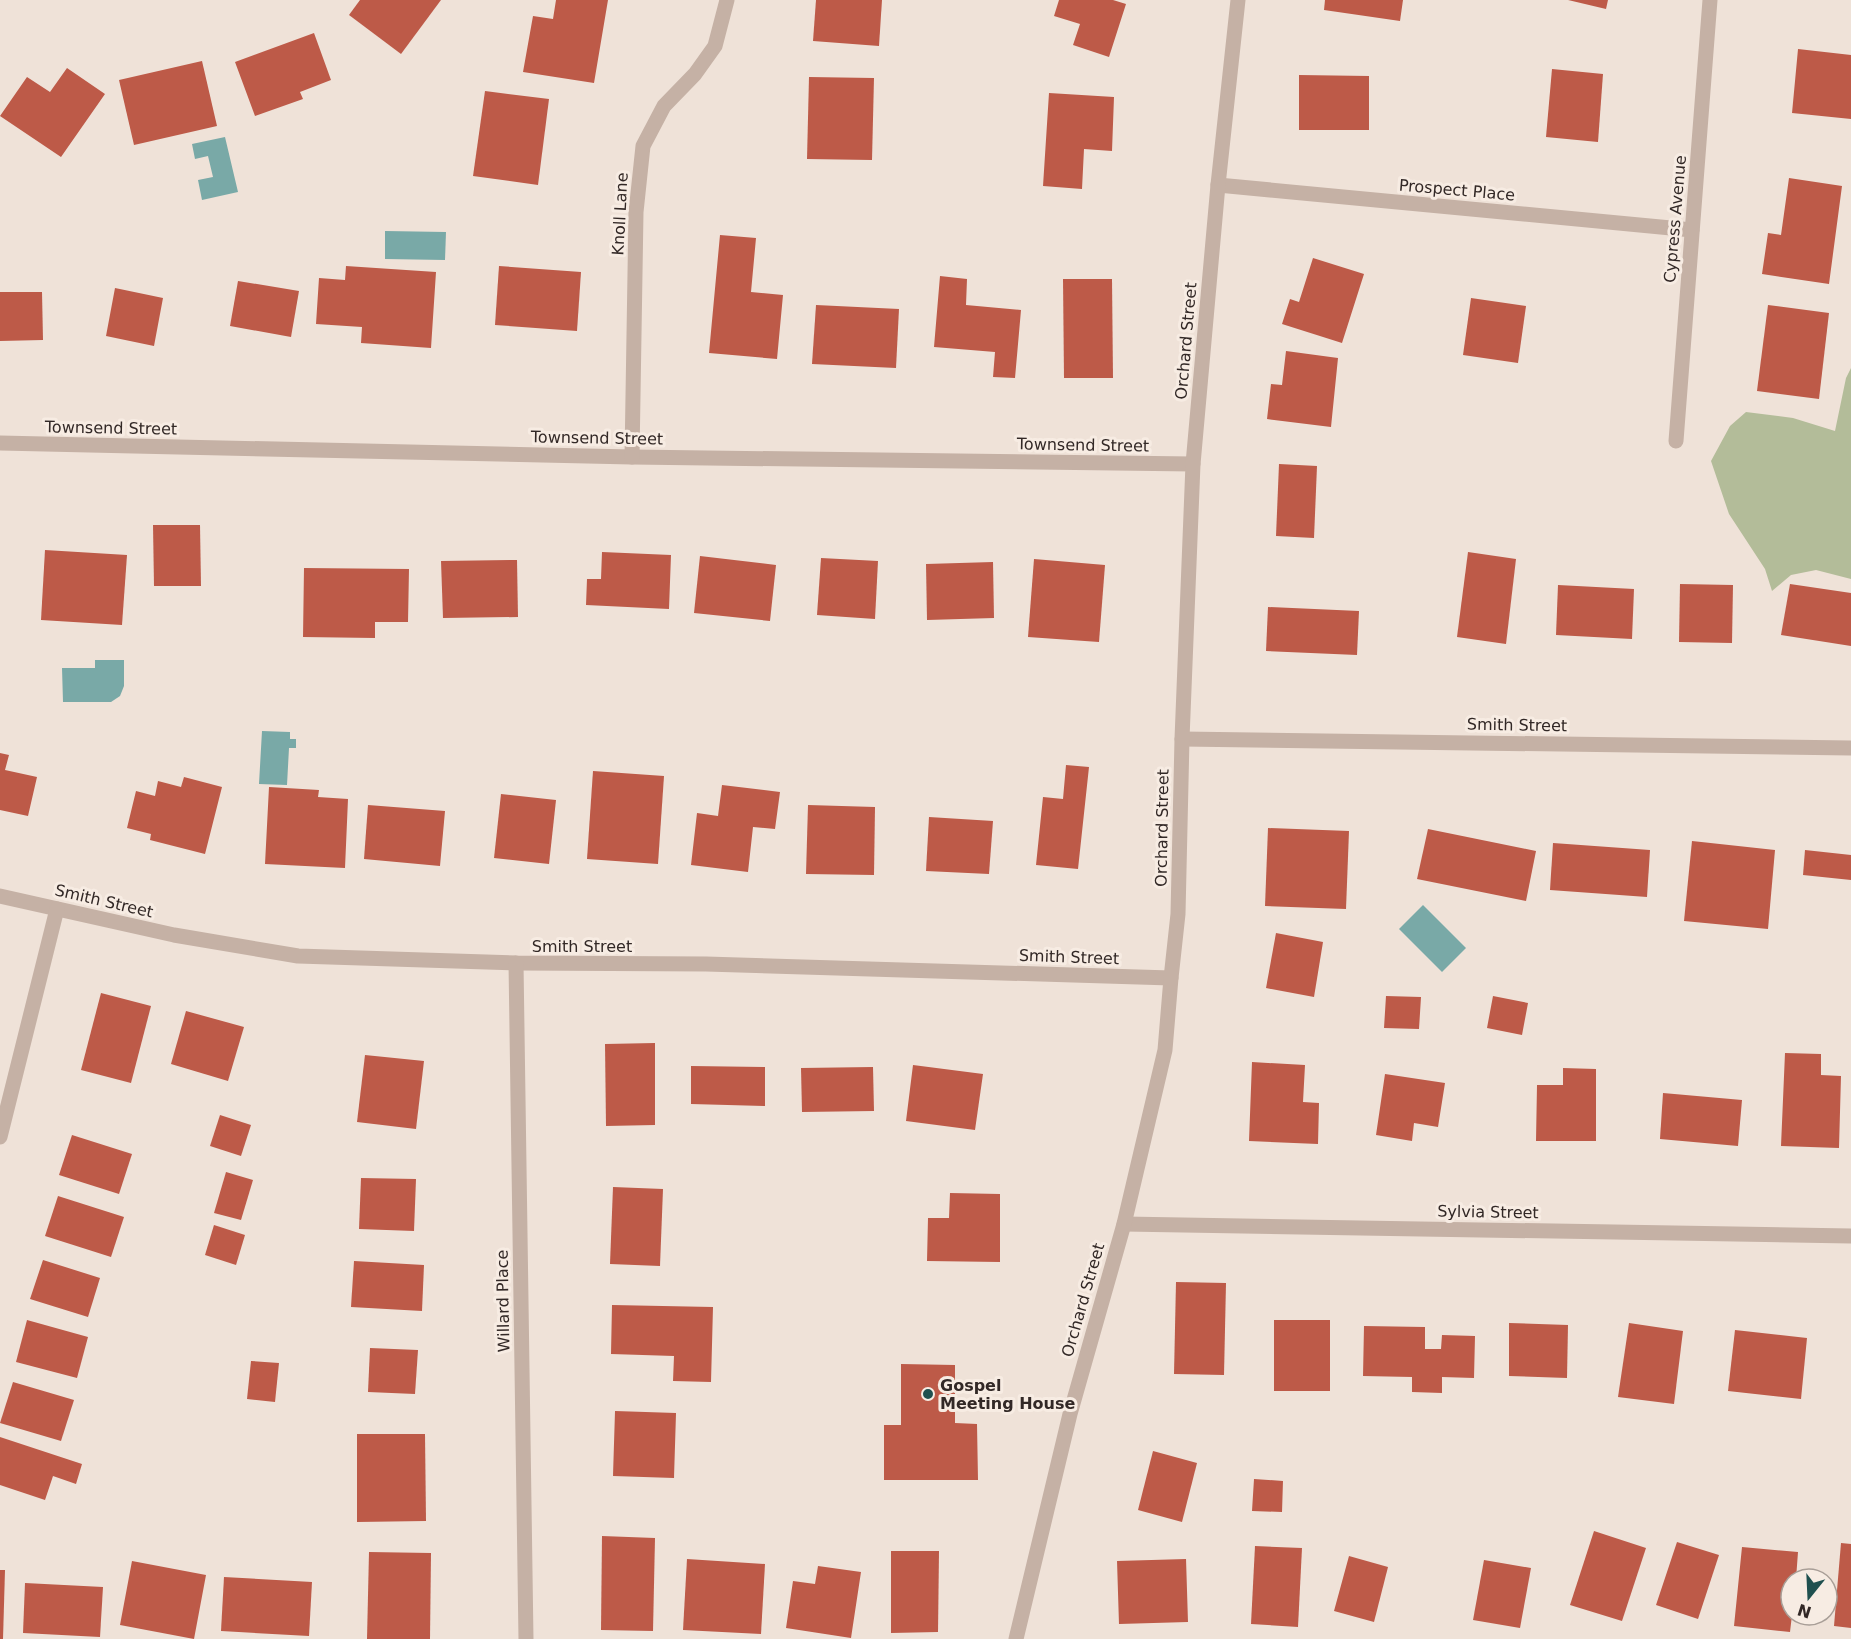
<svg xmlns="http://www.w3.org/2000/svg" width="1851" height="1639" viewBox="0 0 1851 1639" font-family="'DejaVu Sans',sans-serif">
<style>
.green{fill:#b3bc99}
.water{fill:#79a9a7}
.building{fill:#bd5a48}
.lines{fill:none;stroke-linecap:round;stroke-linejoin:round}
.minor{stroke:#c5b1a5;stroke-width:15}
.poi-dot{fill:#1f504f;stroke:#f7ece3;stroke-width:2}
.labels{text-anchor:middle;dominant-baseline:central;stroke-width:6;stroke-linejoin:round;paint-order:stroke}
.street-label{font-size:16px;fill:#322826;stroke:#f7ece3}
.poi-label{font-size:16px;font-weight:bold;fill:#322826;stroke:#f7ece3;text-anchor:start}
</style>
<rect width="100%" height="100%" fill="#efe2d8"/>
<path class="green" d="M1851 368V579L1816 570 1791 575 1772 591 1765 569 1729 514 1711 461 1730 426 1746 412 1793 418 1835 431 1846 378Z"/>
<g class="water">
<path d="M225 137 238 192 202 200 198 180 213 177 208 156 195 159 192 144Z"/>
<path d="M385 231 446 232 445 260 385 259Z"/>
<path d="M95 660H124V686L120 696 111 702H63L62 668H95Z"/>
<path d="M262 731 290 732V739H296V748H289L287 785 259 784Z"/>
<path d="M1423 905 1466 948 1442 972 1399 929Z"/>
</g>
<g class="building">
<path d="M360 0H441L401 54 349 15Z"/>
<path d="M556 0H608L594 83 523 72 533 16 553 19Z"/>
<path d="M816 0H882L879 46 813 41Z"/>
<path d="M1059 0H1113L1126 4 1109 57 1073 45 1080 24 1054 16Z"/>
<path d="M1325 0H1403L1400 21 1324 10Z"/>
<path d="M1568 0H1608L1606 9Z"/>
<path d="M314 33 331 80 300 92 303 99 255 116 235 62Z"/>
<path d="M1798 49 1851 55V119L1792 113Z"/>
<path d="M202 61 217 126 134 145 119 80Z"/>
<path d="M67 68 105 94 61 157 0 116 27 77 50 92Z"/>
<path d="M1552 69 1603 74 1598 142 1546 137Z"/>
<path d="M1299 75 1369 76V130H1299Z"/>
<path d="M809 77 874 78 872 160 807 159Z"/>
<path d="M485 91 549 99 538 185 473 176Z"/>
<path d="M1049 93 1114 97 1112 151 1084 149 1082 189 1043 186Z"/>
<path d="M1789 178 1842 186 1829 284 1762 274 1768 233 1781 235Z"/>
<path d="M720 235 756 238 751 292 783 295 777 359 709 353Z"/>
<path d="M1313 258 1364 274 1342 343 1282 324 1290 299 1299 302Z"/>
<path d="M346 266 436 272 431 348 361 343 362 327 316 324 319 278 345 280Z"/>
<path d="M499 266 581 272 577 331 495 325Z"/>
<path d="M940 276 967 279 966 305 1021 310 1015 378 993 377 995 352 934 347Z"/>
<path d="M1063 279H1112L1113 378H1064Z"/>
<path d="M238 281 299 291 291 337 230 326Z"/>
<path d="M115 288 163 298 154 346 106 336Z"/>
<path d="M0 292H42L43 340 0 341Z"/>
<path d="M1471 298 1526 306 1518 363 1463 355Z"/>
<path d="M816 305 899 309 896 368 812 364Z"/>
<path d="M1768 305 1829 313 1819 399 1757 391Z"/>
<path d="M1286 351 1338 358 1331 427 1267 419 1271 384 1282 385Z"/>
<path d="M1279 464 1317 466 1314 538 1276 536Z"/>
<path d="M153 525H200L201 586H154Z"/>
<path d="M45 550 127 555 122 625 41 620Z"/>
<path d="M602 552 671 555 669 609 586 605 587 579H601Z"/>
<path d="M1468 552 1516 559 1506 644 1457 637Z"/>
<path d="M700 556 776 565 770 621 694 613Z"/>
<path d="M821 558 878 561 875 619 817 615Z"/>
<path d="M1034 559 1105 565 1099 642 1028 637Z"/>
<path d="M517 560 518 617 443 618 441 561Z"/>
<path d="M993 562 994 618 927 620 926 564Z"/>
<path d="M304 568 409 569 408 622H375V638L303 637Z"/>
<path d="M1680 584 1733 585 1732 643 1679 642Z"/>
<path d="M1790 584 1851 593V646L1781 635Z"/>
<path d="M1558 585 1634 589 1632 639 1556 635Z"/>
<path d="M1268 607 1359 611 1357 655 1266 651Z"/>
<path d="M0 753 9 755 5 770 37 777 28 816 0 810Z"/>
<path d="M1066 765 1089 767 1078 869 1036 865 1043 797 1063 799Z"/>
<path d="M593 771 664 776 658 864 587 859Z"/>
<path d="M184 777 222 787 205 854 150 840 151 834 127 828 136 791 155 796 158 781 181 787Z"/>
<path d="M722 785 780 792 775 829 753 827 748 872 691 865 697 813 718 816Z"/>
<path d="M269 787 319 790 318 797 348 799 345 868 265 864Z"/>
<path d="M501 794 556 800 549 864 494 858Z"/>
<path d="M368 805 445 811 440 866 364 859Z"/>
<path d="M808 805 875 807 874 875 806 874Z"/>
<path d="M929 817 993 821 989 874 926 871Z"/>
<path d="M1268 828 1349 831 1346 909 1265 906Z"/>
<path d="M1428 829 1536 851 1526 901 1417 879Z"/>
<path d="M1692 841 1775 850 1768 929 1684 921Z"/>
<path d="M1553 843 1650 850 1647 897 1550 890Z"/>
<path d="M1805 850 1851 855V880L1803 875Z"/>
<path d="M1276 933 1323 942 1314 997 1266 988Z"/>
<path d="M101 993 151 1006 131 1083 81 1070Z"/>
<path d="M1386 996 1421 997 1419 1029 1384 1028Z"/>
<path d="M1493 996 1528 1003 1522 1035 1487 1028Z"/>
<path d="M186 1011 244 1027 228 1081 171 1064Z"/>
<path d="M655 1043V1125L606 1126 605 1044Z"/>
<path d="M1785 1053 1821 1054V1075L1841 1076 1839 1148 1781 1146Z"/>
<path d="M365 1055 424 1061 416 1129 357 1122Z"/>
<path d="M1252 1062 1305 1065 1303 1102 1319 1103 1318 1144 1249 1141Z"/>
<path d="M913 1065 983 1074 975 1130 906 1121Z"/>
<path d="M691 1066 765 1067V1106L691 1104Z"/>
<path d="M873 1067 874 1111 802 1112 801 1068Z"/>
<path d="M1563 1068 1596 1069V1141H1536L1537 1085H1563Z"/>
<path d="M1385 1074 1445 1083 1438 1127 1414 1123 1412 1141 1376 1135Z"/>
<path d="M1663 1093 1742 1100 1738 1146 1660 1139Z"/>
<path d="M220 1115 251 1125 241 1156 210 1146Z"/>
<path d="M72 1135 132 1154 119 1194 59 1175Z"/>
<path d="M226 1172 253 1180 241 1220 214 1213Z"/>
<path d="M361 1178 416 1179 414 1231 359 1229Z"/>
<path d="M613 1187 663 1189 660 1266 610 1264Z"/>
<path d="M950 1193 1000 1194V1262L927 1261 928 1218H949Z"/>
<path d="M58 1196 124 1217 111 1257 45 1236Z"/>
<path d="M214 1225 245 1235 236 1265 205 1255Z"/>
<path d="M43 1260 100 1278 88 1317 30 1299Z"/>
<path d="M354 1261 424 1265 422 1311 351 1307Z"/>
<path d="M1176 1282 1226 1283 1224 1375 1174 1374Z"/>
<path d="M612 1305 713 1307 711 1382 673 1381 674 1356 611 1354Z"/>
<path d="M27 1320 88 1337 77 1378 16 1362Z"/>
<rect x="1274" y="1320" width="56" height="71"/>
<path d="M1509 1323 1568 1325 1567 1378 1509 1376Z"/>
<path d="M1629 1323 1683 1331 1674 1404 1618 1397Z"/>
<path d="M1364 1326 1425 1327V1349H1441L1442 1335 1475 1336 1474 1378 1442 1377V1393L1412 1392V1377L1363 1376Z"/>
<path d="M1735 1330 1807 1338 1801 1399 1728 1391Z"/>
<path d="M370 1348 418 1350 415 1394 368 1392Z"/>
<path d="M251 1361 279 1363 275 1402 247 1399Z"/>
<path d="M901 1364 955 1365V1423L977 1424 978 1480H884V1425H901Z"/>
<path d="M13 1382 74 1400 61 1441 0 1423Z"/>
<path d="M615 1411 676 1413 674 1478 613 1476Z"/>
<path d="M357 1434H425L426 1521 357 1522Z"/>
<path d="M0 1437 82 1464 76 1484 53 1476 45 1500 0 1485Z"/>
<path d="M1153 1451 1197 1463 1182 1522 1138 1510Z"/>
<path d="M1254 1479 1283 1481 1282 1512 1252 1511Z"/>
<path d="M1594 1531 1646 1548 1622 1621 1570 1605Z"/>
<path d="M602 1536 655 1538 653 1631 601 1630Z"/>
<path d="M1677 1542 1719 1555 1698 1619 1656 1605Z"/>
<path d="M1841 1543 1851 1544V1628L1834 1626Z"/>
<path d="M1255 1546 1302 1548 1298 1627 1251 1624Z"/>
<path d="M1742 1547 1798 1552 1796 1579H1791L1792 1615 1790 1632 1734 1626Z"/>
<path d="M891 1551H939L938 1632 891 1633Z"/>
<path d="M369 1552 431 1553 430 1639H367Z"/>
<path d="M1349 1556 1388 1567 1374 1622 1334 1611Z"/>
<path d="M687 1559 765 1564 761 1634 683 1630Z"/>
<path d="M1186 1559 1188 1622 1119 1624 1117 1561Z"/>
<path d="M1484 1560 1531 1568 1520 1628 1473 1620Z"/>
<path d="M132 1561 206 1575 194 1639 120 1625Z"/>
<path d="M818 1566 861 1572 851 1638 786 1628 793 1581 815 1584Z"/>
<path d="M0 1570H5L3 1639H0Z"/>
<path d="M224 1577 312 1582 309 1636 221 1631Z"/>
<path d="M25 1583 103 1587 100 1637 23 1633Z"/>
</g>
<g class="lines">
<g class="minor">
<path d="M1218 185 1692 230"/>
<path d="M1676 441 1710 0"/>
<path d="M0 443 632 457 1193 464"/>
<path d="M632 457 636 212 643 146 664 106 695 74 715 46 727 0"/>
<path d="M1182 739 1851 748"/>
<path d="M0 896 174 935 298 956 516 963 706 964 1171 978"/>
<path d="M516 963 526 1639"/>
<path d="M0 1137 57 909"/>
<path d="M1124 1224 1851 1236"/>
<path d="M1016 1639 1070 1414 1124 1224 1165 1050 1171 978 1178 914 1182 739 1193 464 1218 185 1238 0"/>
</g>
</g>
<circle class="poi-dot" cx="928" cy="1394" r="6"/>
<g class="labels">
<g class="street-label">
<text transform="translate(1457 190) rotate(5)">Prospect Place</text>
<text transform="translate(620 214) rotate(-87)">Knoll Lane</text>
<text transform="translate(1675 219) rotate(-85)">Cypress Avenue</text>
<text transform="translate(1186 341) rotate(-85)">Orchard Street</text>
<text transform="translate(111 428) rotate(1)">Townsend Street</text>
<text transform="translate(597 438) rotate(1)">Townsend Street</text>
<text transform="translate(1083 445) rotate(1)">Townsend Street</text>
<text transform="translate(1517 725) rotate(1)">Smith Street</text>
<text transform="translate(1162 828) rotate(-89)">Orchard Street</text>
<text transform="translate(104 901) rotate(13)">Smith Street</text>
<text x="582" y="946">Smith Street</text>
<text transform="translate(1069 957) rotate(2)">Smith Street</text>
<text transform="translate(1488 1212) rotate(1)">Sylvia Street</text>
<text transform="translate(1083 1300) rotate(-74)">Orchard Street</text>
<text transform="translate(503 1301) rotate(-91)">Willard Place</text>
</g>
<g class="poi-label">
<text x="940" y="1385">Gospel<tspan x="940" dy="18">Meeting House</tspan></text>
</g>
</g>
<g transform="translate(1809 1597) rotate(198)"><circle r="28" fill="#f7ece3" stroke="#a89e97" stroke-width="1.5"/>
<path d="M0-4.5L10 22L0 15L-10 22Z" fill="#1f504f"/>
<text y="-9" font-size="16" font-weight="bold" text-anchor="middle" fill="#322826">N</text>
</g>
</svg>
